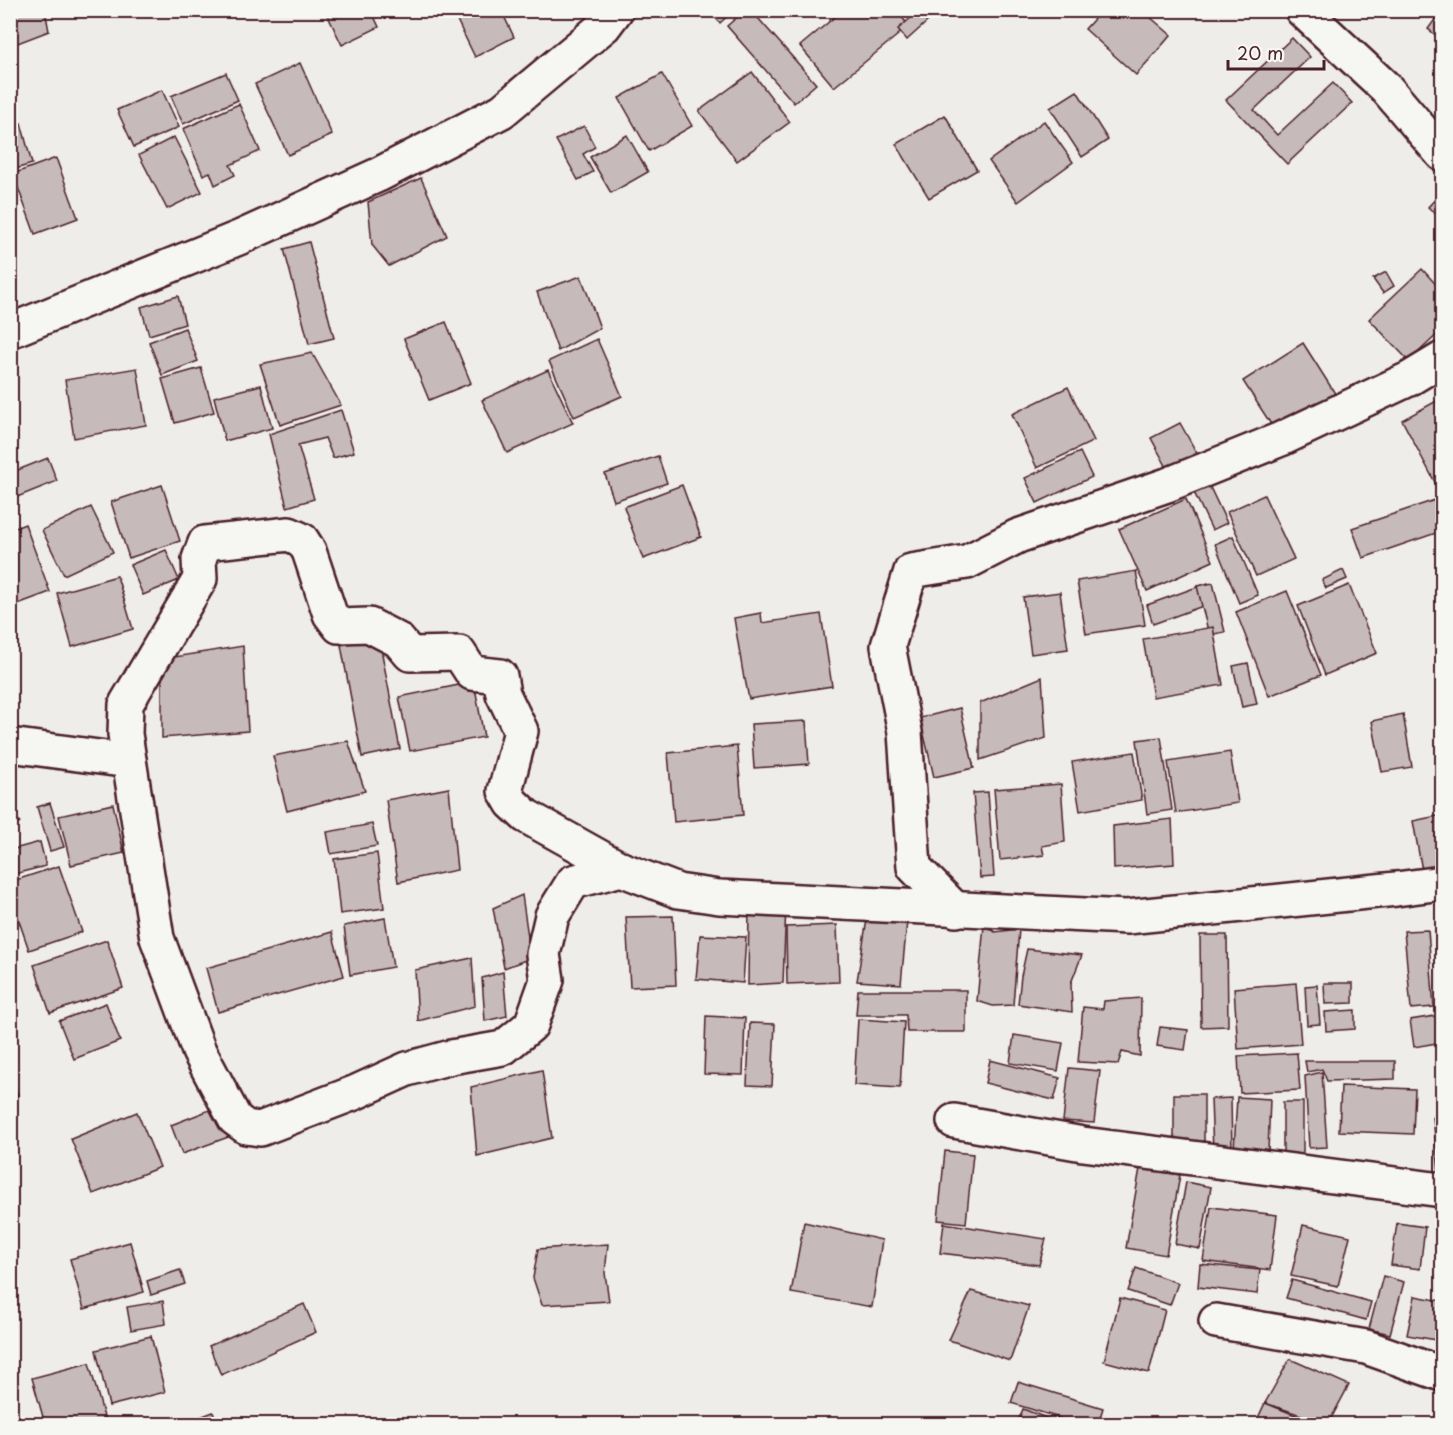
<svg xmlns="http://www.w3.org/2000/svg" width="1453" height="1435" viewBox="0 0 1453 1435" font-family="'Playpen Sans',sans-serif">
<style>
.building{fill:#c6babb;stroke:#4a1f2b;stroke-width:1.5}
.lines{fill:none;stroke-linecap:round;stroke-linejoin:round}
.minor-casing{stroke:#4a1f2b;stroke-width:38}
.minor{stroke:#f6f6f2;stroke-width:33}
</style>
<rect width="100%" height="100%" fill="#efedea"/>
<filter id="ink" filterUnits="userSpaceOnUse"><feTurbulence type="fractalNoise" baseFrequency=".0167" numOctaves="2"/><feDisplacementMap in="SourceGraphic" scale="12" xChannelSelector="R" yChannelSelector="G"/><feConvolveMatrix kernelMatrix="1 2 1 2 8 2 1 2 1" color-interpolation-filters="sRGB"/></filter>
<g filter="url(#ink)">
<g class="building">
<path d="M10 10H45L49 31 10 46Z"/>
<path d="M325 10H371L379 27 342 45Z"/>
<path d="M452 10H501L514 37 475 57Z"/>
<path d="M709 10H734L720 23Z"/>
<path d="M745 10H751L816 84 794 103 727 26Z"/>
<path d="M843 10H896L909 26 834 87 800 46Z"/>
<path d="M1102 10H1142L1171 35 1136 75 1085 29Z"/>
<path d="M1442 10V40L1428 29Z"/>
<path d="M919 11 928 21 907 40 898 29Z"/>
<path d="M1292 38 1310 57 1254 110 1277 135 1333 83 1352 103 1287 164 1226 100Z"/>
<path d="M300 63 332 135 288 155 255 84Z"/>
<path d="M752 72 790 122 737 161 699 111Z"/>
<path d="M226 73 238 100 183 124 171 96Z"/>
<path d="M662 74 692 126 649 151 619 98Z"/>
<path d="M162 90 179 127 134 147 117 110Z"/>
<path d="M1077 91 1108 140 1082 157 1050 108Z"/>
<path d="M239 104 260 151 230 165 235 175 215 185 210 172 203 175 183 129Z"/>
<path d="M945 115 977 170 929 198 896 144Z"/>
<path d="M1044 121 1073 162 1018 202 989 161Z"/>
<path d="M21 123 32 164 15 169 10 154V126Z"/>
<path d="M584 126 595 147 583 154 593 172 578 180 556 140Z"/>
<path d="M627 135 648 172 611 193 590 157Z"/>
<path d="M174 137 202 192 167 209 139 155Z"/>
<path d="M56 158 78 218 35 234 13 174Z"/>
<path d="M421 178 447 236 389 266 372 245 368 202Z"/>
<path d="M1442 192V220L1428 207Z"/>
<path d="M309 242 334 338 309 344 284 249Z"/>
<path d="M1422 269 1442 291V330L1409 361 1369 319Z"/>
<path d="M1386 272 1394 286 1383 293 1373 279Z"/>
<path d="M581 276 600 328 558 351 537 292Z"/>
<path d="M178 296 185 324 149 335 141 307Z"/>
<path d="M446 322 471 383 429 400 404 339Z"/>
<path d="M185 328 198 361 162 375 149 342Z"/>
<path d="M597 339 622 396 574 417 549 361Z"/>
<path d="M1303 343 1336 395 1276 432 1243 381Z"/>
<path d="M312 353 341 405 280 425 260 364Z"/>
<path d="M137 368 146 425 74 438 65 380Z"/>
<path d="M201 368 214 412 175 423 162 379Z"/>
<path d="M548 370 573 423 507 453 482 400Z"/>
<path d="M261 385 272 428 225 441 214 397Z"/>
<path d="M1068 387 1094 441 1037 468 1012 414Z"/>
<path d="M1442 398V483L1437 486 1402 420Z"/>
<path d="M341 410 354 452 333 458 325 438 298 445 314 499 287 507 269 434Z"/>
<path d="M1180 423 1199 457 1170 473 1151 438Z"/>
<path d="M1080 452 1092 477 1037 503 1025 478Z"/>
<path d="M658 456 667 483 614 501 605 474Z"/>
<path d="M48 458 57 481 10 500V473Z"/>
<path d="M1207 481 1227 523 1212 530 1192 488Z"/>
<path d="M162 485 180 541 129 558 111 502Z"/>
<path d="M682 485 701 537 643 559 624 507Z"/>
<path d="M1264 495 1294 559 1256 576 1227 512Z"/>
<path d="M1186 499 1213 561 1147 591 1119 529Z"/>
<path d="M1435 500 1442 522V531L1363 558 1352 528Z"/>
<path d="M91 507 113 552 64 575 42 530Z"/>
<path d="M25 524 50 592 15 605 10 593V530Z"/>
<path d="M1233 536 1258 595 1239 603 1215 544Z"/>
<path d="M166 550 179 580 143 595 130 565Z"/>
<path d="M1343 570 1347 579 1326 588 1322 580Z"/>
<path d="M1136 571 1145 625 1086 634 1077 581Z"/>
<path d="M117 576 133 629 72 647 57 593Z"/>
<path d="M1208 583 1214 602 1153 624 1147 605Z"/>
<path d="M1213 583 1225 632 1209 635 1197 586Z"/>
<path d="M1349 585 1377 653 1325 675 1298 606Z"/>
<path d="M1287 591 1321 675 1269 696 1236 612Z"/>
<path d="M1060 592 1068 649 1031 654 1023 597Z"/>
<path d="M761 613 762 623 821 614 832 686 749 699 745 679H744L734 618Z"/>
<path d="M1213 627 1223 685 1153 697 1143 639Z"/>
<path d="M379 638 400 749 362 757 341 645Z"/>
<path d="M243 646 248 731 162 738V659Z"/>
<path d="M1248 663 1257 704 1242 707 1233 666Z"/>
<path d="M1042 677 1046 738 980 760V703Z"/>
<path d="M474 682 484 737 410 751 399 697Z"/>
<path d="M960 708 974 768 934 777 920 718Z"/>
<path d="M1403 714 1412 767 1382 772 1372 721Z"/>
<path d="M806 721 809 764 754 768 751 724Z"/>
<path d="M1161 737 1172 810 1147 814 1137 740Z"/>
<path d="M348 741 365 791 287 811 273 756Z"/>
<path d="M737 746 743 815 674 822 668 753Z"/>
<path d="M1134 752 1142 800 1080 811 1072 762Z"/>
<path d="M1230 752 1238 803 1176 813 1168 762Z"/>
<path d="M1061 784 1065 842 1042 846 1044 855 1000 860 994 789Z"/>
<path d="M449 788 457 870 398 882 386 800Z"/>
<path d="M988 792 994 877 980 878 973 793Z"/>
<path d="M50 803 64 847 50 851 37 807Z"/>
<path d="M113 804 124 853 71 865 59 816Z"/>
<path d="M10 806 20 823 10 829Z"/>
<path d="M1442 815V872L1423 876 1413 821Z"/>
<path d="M1172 819 1174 864 1114 869 1113 826Z"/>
<path d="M372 824 377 846 331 854 327 832Z"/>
<path d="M40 842 46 866 10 875V850Z"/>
<path d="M377 853 384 908 340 914 334 859Z"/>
<path d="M59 866 82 932 29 950 10 895V882Z"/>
<path d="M522 895 531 958 504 968 493 908Z"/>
<path d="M786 904 783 983 748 985 749 907Z"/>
<path d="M673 916 676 985 630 987 626 917Z"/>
<path d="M385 918 393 967 350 975 344 926Z"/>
<path d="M867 919 907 921 901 984 857 981Z"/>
<path d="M837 925 839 982 787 984 786 927Z"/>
<path d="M984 925 995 932 1019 929 1013 1005 993 1006 977 1001Z"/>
<path d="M1428 930 1434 1007 1411 1009 1404 931Z"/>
<path d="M332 932 344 976 218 1012 206 968Z"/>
<path d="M700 935 746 937 743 983 696 979Z"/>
<path d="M1200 935H1227L1228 1026 1201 1027Z"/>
<path d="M107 940 123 988 50 1013 34 965Z"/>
<path d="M10 949 18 985 10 987Z"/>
<path d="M1027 949 1082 955 1071 983 1072 1012 1018 1004 1021 976Z"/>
<path d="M472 958 475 1006 418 1021 415 970Z"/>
<path d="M503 972 507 1016 485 1021 482 978Z"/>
<path d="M1296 983 1301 1044 1238 1049 1234 988Z"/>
<path d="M1324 983H1353V1003L1325 1004Z"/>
<path d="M1317 985 1320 1024 1307 1025 1305 986Z"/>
<path d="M858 990H966V1032H907L906 1015H856Z"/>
<path d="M1141 998 1140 1056 1122 1052 1118 1064 1078 1062 1083 1007 1103 1009 1104 1001Z"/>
<path d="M106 1003 120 1041 74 1059 59 1021Z"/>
<path d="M1355 1010V1029L1326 1031 1325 1012Z"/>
<path d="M1442 1015V1042L1414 1047 1410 1020Z"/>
<path d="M706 1016 745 1018 743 1075 704 1074Z"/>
<path d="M858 1019 904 1022 900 1088 854 1085Z"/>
<path d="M750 1023 775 1024 772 1086 747 1085Z"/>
<path d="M1160 1027 1188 1030 1185 1050 1157 1046Z"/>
<path d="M1014 1035 1063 1043 1058 1071 1010 1063Z"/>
<path d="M1297 1053 1300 1090 1240 1093 1238 1056Z"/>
<path d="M990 1060 1060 1078 1054 1100 985 1083Z"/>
<path d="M1305 1061H1395V1079L1327 1081 1322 1069 1307 1072Z"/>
<path d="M10 1062 18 1096 10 1098Z"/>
<path d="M1069 1068 1100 1071 1094 1123 1063 1121Z"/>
<path d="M542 1070 552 1138 477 1156 471 1087Z"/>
<path d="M1322 1072 1327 1147 1309 1148 1305 1076Z"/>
<path d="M1341 1086 1415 1089 1413 1134 1339 1131Z"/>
<path d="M1174 1094H1204V1149L1174 1148Z"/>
<path d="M1237 1097 1270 1099 1268 1152 1234 1150Z"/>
<path d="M1231 1098 1232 1152H1213L1211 1099Z"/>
<path d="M1283 1102H1303V1154L1283 1155Z"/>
<path d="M220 1106 231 1136 182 1154 171 1125Z"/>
<path d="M137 1112 160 1167 93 1194 71 1139Z"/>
<path d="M1442 1116V1173H1439L1433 1117Z"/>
<path d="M945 1151 973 1154 966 1223 938 1220Z"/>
<path d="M1140 1168 1180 1175 1166 1255 1126 1248Z"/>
<path d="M1186 1182 1211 1187 1200 1249 1175 1244Z"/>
<path d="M1211 1207 1277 1215 1270 1270 1203 1261Z"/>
<path d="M804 1222 882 1240 872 1307 791 1293Z"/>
<path d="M944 1223 1046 1239 1039 1265 940 1253Z"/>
<path d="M1397 1223 1425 1227 1420 1269 1391 1265Z"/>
<path d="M1303 1225 1350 1236 1338 1286 1291 1276Z"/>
<path d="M130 1242 144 1292 84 1309 70 1259Z"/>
<path d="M608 1244 605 1273 609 1301 542 1305 533 1278 538 1249Z"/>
<path d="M1200 1264 1260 1270 1257 1294 1198 1287Z"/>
<path d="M1136 1268 1178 1283 1170 1305 1128 1291Z"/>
<path d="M180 1270 185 1284 151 1295 147 1281Z"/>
<path d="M1383 1276 1404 1282 1390 1334 1369 1329Z"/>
<path d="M1292 1280 1371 1302 1366 1320 1286 1298Z"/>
<path d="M971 1291 1029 1306 1010 1361 949 1340Z"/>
<path d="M1415 1296 1442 1301V1341L1407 1335Z"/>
<path d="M1120 1298 1165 1310 1149 1373 1104 1361Z"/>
<path d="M163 1301 166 1324 131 1330 127 1307Z"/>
<path d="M304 1304 316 1332 221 1375 209 1346Z"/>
<path d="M151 1336 165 1392 109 1406 96 1350Z"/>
<path d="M1290 1359 1349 1385 1328 1424 1265 1403Z"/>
<path d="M89 1363 106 1424H45L32 1378Z"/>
<path d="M1018 1382 1103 1408 1098 1424H1079L1011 1403Z"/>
<path d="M1265 1403 1318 1424H1270L1257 1420Z"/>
<path d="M1023 1409 1062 1424H1017Z"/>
<path d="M213 1412 217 1424H182Z"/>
</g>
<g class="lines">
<g class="minor-casing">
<g id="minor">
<path d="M1302 10 1386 88 1442 154"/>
<path d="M10 331 241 237 378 175 502 111 604 26 616 10"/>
<path d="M10 745 129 761"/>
<path d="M621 869 573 882 552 916 543 954 547 980 531 1025 503 1048 451 1057 407 1069 354 1093 260 1129 246 1127 235 1119 199 1051 157 938 125 734 126 704 200 579 199 559 205 543 289 534 302 540 309 551 330 614 339 626 369 625 398 640 410 654 459 653 472 673 500 676 503 694 521 731 505 791 512 803 526 816 621 869 678 891 719 897 1127 917 1396 889 1442 883"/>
<path d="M956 910 914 867 905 732 888 646 911 571 967 562 1018 536 1167 485 1281 439 1409 379 1442 359"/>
<path d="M954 1121 1083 1144 1442 1190"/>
<path d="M1216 1321 1366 1347 1442 1374"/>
</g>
</g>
<use href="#minor" class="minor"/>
</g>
</g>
<rect width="1453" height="1435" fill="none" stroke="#f6f6f2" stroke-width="36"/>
<rect x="18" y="18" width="1417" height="1399" fill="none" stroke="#4a1f2b" stroke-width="2" filter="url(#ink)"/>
<path d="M1228 60v9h96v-9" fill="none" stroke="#4a1f2b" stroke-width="3"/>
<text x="1237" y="60" font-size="18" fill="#4a1f2b" stroke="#f6f6f2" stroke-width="4.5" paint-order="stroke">20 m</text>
</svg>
